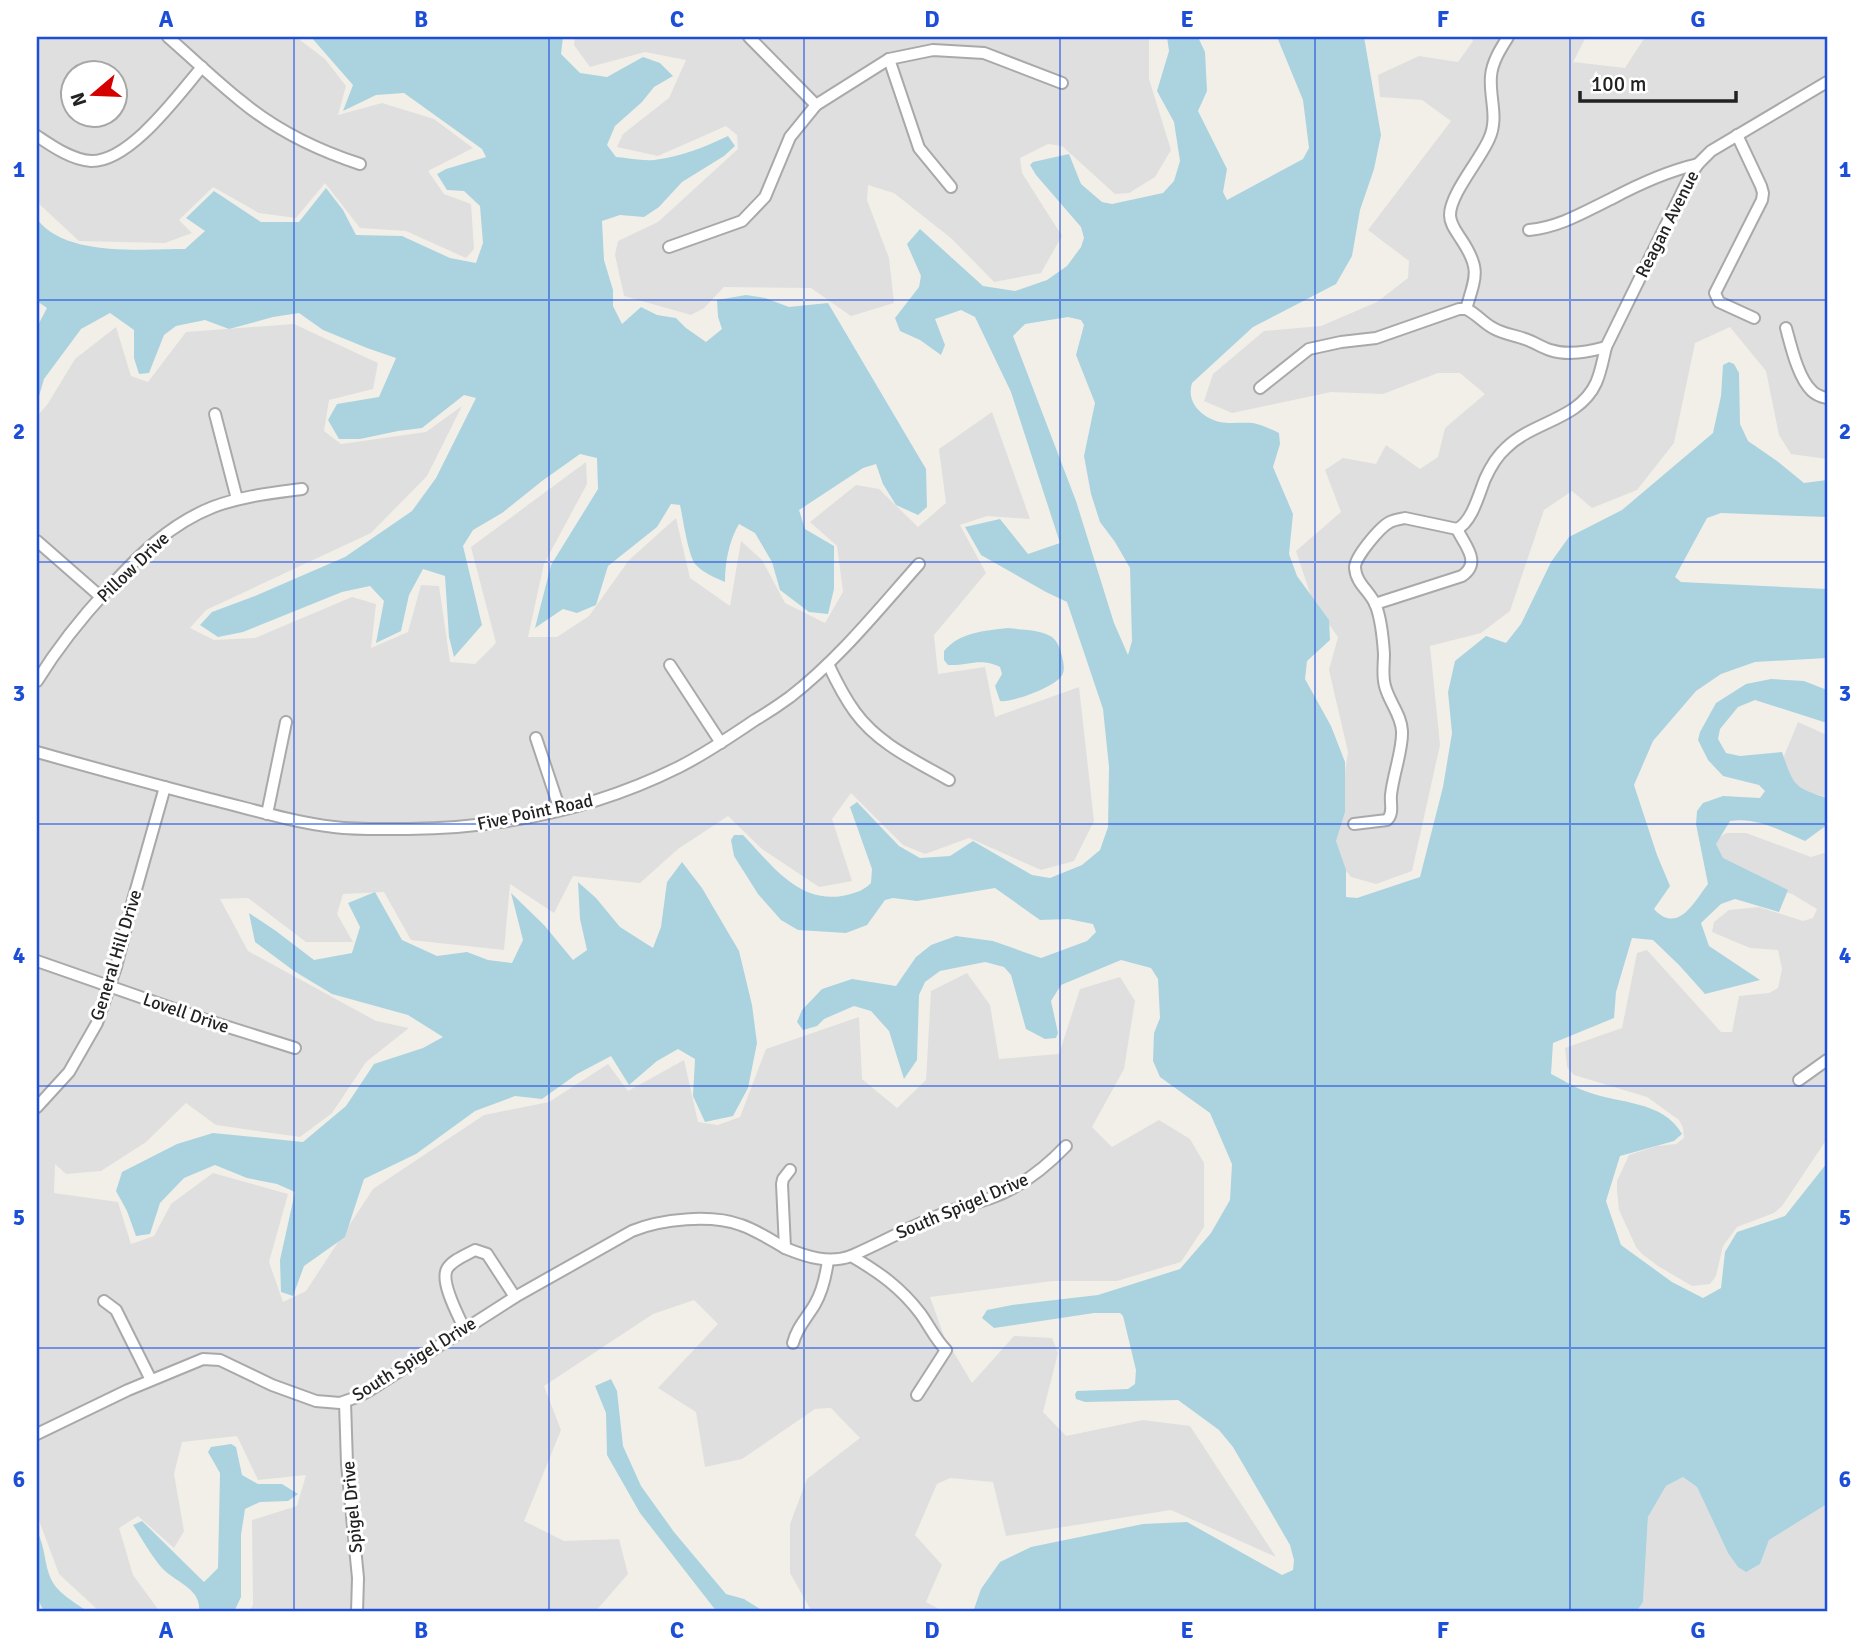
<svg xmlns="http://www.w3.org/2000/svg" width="1864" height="1649" viewBox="0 0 1864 1649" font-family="Signika,sans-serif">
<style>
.residential{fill:#e0dfdf;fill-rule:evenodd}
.water{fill:#aad3df;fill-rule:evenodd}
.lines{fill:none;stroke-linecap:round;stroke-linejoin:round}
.street-casing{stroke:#a9a9a9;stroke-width:14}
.street{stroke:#fff;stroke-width:10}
.grid{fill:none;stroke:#1d4ed8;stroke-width:2;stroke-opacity:0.55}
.labels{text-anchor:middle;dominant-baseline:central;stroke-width:6;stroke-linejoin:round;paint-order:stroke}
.street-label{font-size:18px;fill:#222;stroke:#fff}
.neatline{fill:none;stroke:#1d4ed8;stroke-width:2.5}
.grid-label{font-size:23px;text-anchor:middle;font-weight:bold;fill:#1d4ed8}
</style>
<rect width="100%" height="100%" fill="#f2efe9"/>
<g class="residential">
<path d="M37 37H296L325 59 346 86 338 115 382 103 434 119 473 148 428 171 444 194 471 204 474 249 466 258 406 231 360 228 325 183 296 218 259 213 213 187 179 220 192 233 165 243 79 241 37 202ZM74 74H116V116H74Z"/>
<path d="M575 37H1149V79L1171 150 1155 177 1129 193 1115 194 1062 146 1048 144 1020 158 1022 173 1062 236 1041 273 994 282 952 239 894 193 868 185 867 200 889 258 894 303 851 316 811 288 724 287 704 308 691 315 624 296 615 255 618 241 658 222 738 149 737 135 726 126 658 156 617 147 623 134 669 98 686 60 645 52 590 67 574 45Z"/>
<path d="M1471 37H1586L1573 62 1625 68 1645 37H1827V459L1791 454 1779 435 1766 371 1730 327 1695 343 1674 443 1637 490 1592 508 1572 491 1544 510 1510 611 1481 633 1430 646 1440 745 1412 871 1376 884 1351 877 1333 855 1348 752 1329 670 1338 637 1313 602 1296 551 1341 512 1325 470 1343 458 1376 464 1386 445 1420 469 1438 457 1445 428 1485 394 1460 373H1438L1383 394 1331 392 1232 413 1204 401 1213 374 1264 331 1321 326 1377 302 1408 278 1409 261 1368 230 1451 121 1422 100 1380 97 1378 75 1419 56 1458 62 1473 41Z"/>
<path d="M294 324 378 363 373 389 329 400 324 431 341 444 426 432 462 406 427 476 371 533 206 610 190 628 214 640 255 638 352 597 376 604 371 648 408 632 421 585 439 586 450 662 475 664 496 643 471 547 586 462 587 484 544 564 528 637H557L589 616 629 560 676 518 690 578 730 606 741 541 762 560 785 603 825 623 843 592 837 546 810 522 856 485 879 489 918 527 946 503 939 449 992 412 1030 519 987 516 960 525 986 573 934 635 938 674 985 667 995 717 1079 687 1094 821 1074 861 1041 870 969 838 925 854 903 845 851 793 832 819 852 881 819 887 762 849 728 816 678 849 640 883 573 876 554 913 510 884 504 950 411 940 384 892 343 894 337 914 353 942H306L248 898 220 899 248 951 376 1021 409 1028 366 1062 332 1113 300 1137 216 1125 186 1103 146 1142 101 1171 66 1174 55 1164 54 1193 118 1202 131 1244 154 1236 171 1204 213 1173 288 1194 269 1262 283 1302 306 1291 373 1189 484 1115 549 1102 608 1064 628 1091 684 1060 698 1122 718 1125 740 1117 766 1049 859 1017 862 1079 897 1108 926 1080 931 991 967 973 990 1005 999 1059 1059 1054 1080 989 1120 977 1135 1001 1124 1069 1092 1127 1112 1147 1159 1120 1190 1139 1204 1163V1227L1181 1262 1117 1281H1053L930 1297 944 1336 972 1383 1014 1336 1052 1338 1058 1353 1043 1412 1066 1436 1143 1420 1190 1426 1276 1557 1171 1510 1006 1536 993 1482 950 1478 937 1484 915 1535 942 1565 926 1602 945 1612H812L790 1573V1524L807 1479 860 1438 831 1408 815 1409 742 1459 705 1467 696 1412 658 1388 718 1324 694 1300 653 1314 544 1386 561 1430 524 1521 564 1541 619 1539 628 1574 595 1612H249L253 1605 252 1520 297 1506 306 1475 258 1480 237 1436 182 1442 174 1474 184 1531 174 1548 138 1516 119 1528 133 1575 160 1612H100L59 1574 37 1515V416L47 405 75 359 116 327 131 376 148 382 186 332Z"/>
<path d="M1798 722 1827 735V797L1792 788 1782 761Z"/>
<path d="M1726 833H1746L1811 857 1827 852V1139L1782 1206 1774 1213 1737 1227 1723 1246 1716 1276 1710 1284 1692 1286 1658 1266 1642 1254 1636 1247 1619 1210 1617 1191V1181L1629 1155 1657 1146 1676 1144 1684 1138 1683 1128 1679 1120 1647 1097 1574 1075 1567 1067 1565 1048 1622 1028 1637 953 1647 950 1721 1032H1732L1739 996 1769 993 1778 988 1782 969 1778 950 1750 948 1712 932 1714 922 1729 910 1759 907 1803 921 1813 918 1817 909 1792 894 1764 886 1712 853 1711 843Z"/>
<path d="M1683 1477 1697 1487 1728 1553 1760 1564 1769 1540 1827 1504V1612H1636L1643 1601 1648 1517 1666 1486Z"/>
</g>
<g class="water">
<path d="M311 37H563L561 54 580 73 607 77 643 57 660 63 673 76 654 87 642 102 615 126 607 145 616 157C628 158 642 161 654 160 680 157 705 147 728 136L735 146 724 156 682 182 659 207 644 217 620 215 602 221 604 260 613 290V306L622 324 641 307 657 315 676 318 686 328 706 342 722 329 718 317 717 300 746 295 765 298 789 307 828 303 926 469 927 507 918 515 896 505 883 484 876 464 863 468 799 510 805 529 834 546V589L828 614 809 612 780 590 772 562 755 533 739 524C729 541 725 562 725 582 716 578 703 573 696 565 688 556 683 518 680 505L671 504 657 527 608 566 596 605 577 613 563 609 535 628 551 565 598 489 597 458 580 454 542 481 502 513 473 530 463 546 482 625 454 657 449 637 445 576 423 569 409 595 401 631 376 643 384 601 370 586 342 592 243 632 218 637 200 625 212 612 255 596 345 557 412 511 436 478 476 398 464 395 422 428 398 431 360 439H339L328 420 337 404 379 397 396 358 367 348 323 330 299 313 273 317 229 329 205 320 176 326 164 335 149 373 139 374 134 358V330L110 313 81 329 44 379 37 403V327L47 308 37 301V219C65 257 141 249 185 249L205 231 186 218 214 191 261 222H299L326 188 343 210 356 235 402 236 450 258 476 263 483 243 480 206 464 191 447 190 437 174 446 169 486 157 482 149 404 93 376 95 343 111 353 85Z"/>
<path d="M1167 37H1198L1205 52 1207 91 1198 111 1227 169 1223 192 1227 200 1303 159 1309 148 1303 100 1277 37H1364L1381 135 1374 169 1360 210 1352 256 1336 284 1253 327 1192 383C1186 402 1201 417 1220 422 1230 424 1242 422 1253 423 1262 425 1271 429 1279 433L1280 444 1273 467 1293 514 1289 554 1297 576 1329 620 1330 640 1307 661 1305 679 1331 726 1345 762V812L1336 841 1346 870V897L1357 898 1420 877 1443 787 1452 733 1448 692 1455 661 1486 636 1506 643 1521 624 1551 562 1569 537 1622 510 1713 433 1721 396 1723 365 1729 362 1734 364 1739 373 1740 424 1748 441 1777 461 1804 483 1827 480V517L1721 513 1707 518 1675 577 1681 582 1827 589V658L1755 662 1721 674 1696 691 1653 741 1634 785 1657 855 1670 886 1654 909C1678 935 1694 902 1708 884L1696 824 1697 811 1703 803 1723 796 1760 798 1765 791 1759 785 1723 776 1708 760 1698 740 1700 732 1716 703 1746 684 1771 679 1804 681 1827 690V723L1755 700 1738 707 1720 729 1718 739 1726 753 1740 756 1782 752C1794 786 1793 787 1827 798V825L1805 841C1781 831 1757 817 1730 821L1716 844 1723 858 1788 890 1779 912 1735 899 1721 904 1701 923 1709 946 1760 980 1705 994 1679 965 1653 940 1632 938 1616 992 1614 1018 1553 1043 1551 1074C1562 1079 1573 1087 1585 1091 1618 1104 1663 1100 1682 1134L1674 1141 1620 1156 1606 1201 1621 1245 1672 1282 1703 1298 1721 1288 1725 1252 1737 1232 1785 1216 1827 1163V1504L1769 1540 1760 1564 1746 1572 1738 1567 1728 1553 1697 1487 1683 1477 1666 1486 1648 1517 1643 1602 1636 1612H973L981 1589 1000 1562 1031 1547 1143 1524 1187 1522 1282 1575 1293 1570 1294 1560 1290 1545 1233 1447 1219 1430 1178 1400 1085 1402 1076 1399 1075 1394 1077 1391 1128 1389 1135 1384 1136 1370 1123 1316 1120 1313H1094L994 1328 982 1318 987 1310 1012 1305 1098 1295 1180 1269 1211 1233 1230 1200 1232 1164 1210 1113 1160 1077 1153 1061 1154 1033 1160 1018 1158 979 1151 968 1121 960 1061 985 1051 1001 1058 1033 1056 1038 1045 1039 1026 1029 1011 975 1004 967 985 962 940 971 925 982 919 995 917 1060 904 1079 889 1031 871 1011 854 1006 824 1019 817 1026 803 1030 797 1022 802 1010 822 989 852 979 896 986 916 957 931 945 956 936 993 941 1041 958 1087 941 1096 932 1093 924 1068 919 1040 920 995 888 917 901 893 898 885 900 867 925 846 933 798 930 781 920 758 894 734 856 731 840 734 835H743C772 865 799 906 847 895 857 892 863 891 871 883L872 869 850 807 857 802 899 846 920 858 950 856 973 841 1032 875 1050 878 1082 865 1100 850 1108 827 1109 767 1103 709 1067 602 1046 592 981 555 965 527 1000 519 1028 554 1060 543 1011 392 975 317 961 310 935 319 945 345 941 355 920 340 900 331 895 318 919 287 921 276 907 244 920 229 983 286 1015 291 1047 280 1067 266 1081 247 1084 238 1081 227 1036 175 1030 165 1033 162 1069 154 1081 184 1102 202 1112 204 1163 193 1174 181 1180 161 1174 122 1157 91 1169 51ZM1068 317 1081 320 1084 325 1076 355 1095 403 1084 456 1091 494 1100 522 1115 542 1130 568 1132 641 1128 655 1114 623 1076 501 1013 336 1025 324Z"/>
<path d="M1008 628C1021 630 1040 629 1052 637 1058 642 1060 649 1062 656 1063 661 1065 668 1063 673 1060 686 1011 703 1000 701L995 686 1002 674 1000 667C980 657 968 666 948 665L944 660V651C960 632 984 631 1008 628Z"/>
<path d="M682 862 702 888 739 951 752 1005 757 1043 748 1088 733 1116 705 1122 693 1096 695 1059 678 1049 657 1061 629 1085 611 1056 577 1074 542 1099 515 1096 475 1111 416 1154 364 1179 345 1237 304 1266 293 1296 281 1292 280 1260 295 1192 277 1184 247 1178 215 1165 184 1178 160 1203 150 1234 136 1236 127 1211 116 1191 122 1172 177 1144 213 1133 303 1142 346 1106 374 1064 423 1048 443 1037 408 1015 332 994 294 971 255 942 249 913 276 931 314 960 352 953 360 927 348 903 375 892 402 940 437 956 467 952 488 960 512 963 523 940 511 893 544 925 573 960 587 950 580 919 578 882 596 898 620 927 653 948 661 927 667 882Z"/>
<path d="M611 1379 617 1391 623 1446 641 1486 674 1532 726 1594 744 1599 765 1612H717L640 1513 607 1455 606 1413 595 1386Z"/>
<path d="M231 1444 236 1447 242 1475 258 1484H282L298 1494 288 1501 260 1502 245 1509 241 1535V1597L234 1612H199C202 1588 174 1582 161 1567 151 1555 142 1539 133 1525L142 1521 204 1582 218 1568 220 1473 208 1452 211 1447Z"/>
<path d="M37 1531C46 1549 44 1564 51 1579 57 1593 76 1603 88 1612H45C31 1596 37 1553 37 1531Z"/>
</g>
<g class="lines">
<g class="street-casing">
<g id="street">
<path d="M168 37C192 58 216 81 241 101 276 130 317 150 360 164"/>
<path d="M749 37 816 105"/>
<path d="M889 59 919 148 951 187"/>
<path d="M1737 135 1761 186 1763 193 1762 200 1715 293 1719 302 1754 318"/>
<path d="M37 136C52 146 72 160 91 161 130 162 178 95 202 67"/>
<path d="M1529 230C1560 227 1584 212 1611 199 1639 184 1668 171 1698 164"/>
<path d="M669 247 742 221 765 197 790 137 816 105 889 59 933 50 984 53 1062 83"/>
<path d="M1466 309C1476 276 1481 269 1461 239 1456 231 1450 224 1450 215 1450 194 1480 160 1489 139 1499 118 1489 97 1491 76 1492 62 1501 48 1508 37"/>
<path d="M1466 309C1476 313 1483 323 1493 328 1503 334 1514 335 1525 339 1534 342 1541 347 1550 350 1568 356 1588 352 1606 347"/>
<path d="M1786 328C1791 346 1798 378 1812 391 1816 395 1822 397 1827 398"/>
<path d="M1260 388 1309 349 1341 342 1376 338 1459 309H1466"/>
<path d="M215 414 237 499"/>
<path d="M1457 529C1472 522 1479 494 1485 479 1490 468 1497 456 1506 448 1533 421 1579 420 1596 383 1601 372 1603 359 1606 347L1690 176 1698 164 1711 151 1827 82"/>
<path d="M37 541 101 597"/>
<path d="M1375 604 1462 576C1482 562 1465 546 1457 529"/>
<path d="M828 664C836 681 844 697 855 712 878 744 916 761 949 780"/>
<path d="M670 665 721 743"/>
<path d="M37 681C58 647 82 617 109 588 139 555 170 524 213 507 242 496 272 493 302 489"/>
<path d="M536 738 560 810"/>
<path d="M37 752C94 768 152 784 210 799 251 809 292 822 334 827 358 830 383 829 408 829 501 828 595 809 679 767 705 754 730 737 755 720 767 713 779 705 790 697 839 659 878 610 919 564"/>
<path d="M267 814 286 722"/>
<path d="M1354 824 1387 820C1394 813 1390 804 1391 795 1393 775 1403 749 1402 731 1401 714 1389 702 1385 686 1382 675 1384 665 1384 654 1383 639 1381 619 1376 606 1371 592 1356 584 1355 568 1354 558 1380 527 1390 522 1394 520 1400 519 1405 518L1457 529"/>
<path d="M37 961 209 1021 295 1048"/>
<path d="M1799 1080 1827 1060"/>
<path d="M37 1107 69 1072 97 1023 116 967 133 900 165 787"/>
<path d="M790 1170 783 1179 782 1184 785 1248C807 1257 829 1264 851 1256 879 1272 901 1288 920 1313 929 1325 935 1339 946 1350L917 1395"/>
<path d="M851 1256C881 1243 909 1227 940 1215 956 1208 974 1204 991 1198 1021 1187 1044 1169 1066 1146"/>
<path d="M104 1301 116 1310 151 1380"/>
<path d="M464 1328C458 1315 440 1282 447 1269 452 1260 466 1255 475 1250L487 1254 515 1297"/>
<path d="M793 1343C797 1327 807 1318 815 1304 823 1290 826 1275 828 1260"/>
<path d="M345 1402 347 1464 358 1578 357 1612"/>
<path d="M37 1434 128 1390 203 1359 220 1360 272 1385 316 1401 340 1403 357 1397 370 1390 515 1297 632 1231C661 1219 711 1214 741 1225 756 1230 771 1240 785 1248"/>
</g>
</g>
<use href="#street" class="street"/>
</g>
<path class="grid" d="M294 37V1612M549 37V1612M804 37V1612M1060 37V1612M1315 37V1612M1570 37V1612M37 300H1827M37 562H1827M37 824H1827M37 1086H1827M37 1348H1827"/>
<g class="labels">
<g class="street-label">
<text transform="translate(1667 224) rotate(-63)">Reagan Avenue</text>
<text transform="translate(133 567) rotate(-44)">Pillow Drive</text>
<text transform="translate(535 812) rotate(-12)">Five Point Road</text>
<text transform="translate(116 955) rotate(-73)">General Hill Drive</text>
<text transform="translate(186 1013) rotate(19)">Lovell Drive</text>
<text transform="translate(962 1206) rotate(-23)">South Spigel Drive</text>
<text transform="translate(414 1359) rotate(-32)">South Spigel Drive</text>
<text transform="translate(352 1507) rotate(-95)">Spigel Drive</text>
</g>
</g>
<rect width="1864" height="1649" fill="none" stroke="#ffffff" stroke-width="77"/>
<g transform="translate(94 94) rotate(251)"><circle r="33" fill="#ffffff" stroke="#a7a7a7" stroke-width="2"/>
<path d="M0-5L12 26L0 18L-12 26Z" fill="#d40000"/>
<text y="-10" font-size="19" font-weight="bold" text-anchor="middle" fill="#222222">N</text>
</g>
<path d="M1580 91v10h156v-10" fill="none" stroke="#222222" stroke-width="3.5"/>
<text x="1591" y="91" font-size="21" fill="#222222" stroke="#ffffff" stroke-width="5" paint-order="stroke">100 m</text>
<rect x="38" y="38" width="1788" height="1572" class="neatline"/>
<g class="grid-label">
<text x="166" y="27">A</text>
<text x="421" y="27">B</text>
<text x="677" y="27">C</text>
<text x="932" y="27">D</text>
<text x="1187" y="27">E</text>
<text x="1443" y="27">F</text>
<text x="1698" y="27">G</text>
<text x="19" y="177">1</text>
<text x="1845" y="177">1</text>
<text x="19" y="439">2</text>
<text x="1845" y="439">2</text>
<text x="19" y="701">3</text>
<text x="1845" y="701">3</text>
<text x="19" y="963">4</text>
<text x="1845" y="963">4</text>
<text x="19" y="1225">5</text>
<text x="1845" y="1225">5</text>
<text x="19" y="1487">6</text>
<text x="1845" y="1487">6</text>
<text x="166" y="1638">A</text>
<text x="421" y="1638">B</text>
<text x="677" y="1638">C</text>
<text x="932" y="1638">D</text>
<text x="1187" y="1638">E</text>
<text x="1443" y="1638">F</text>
<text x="1698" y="1638">G</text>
</g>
</svg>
